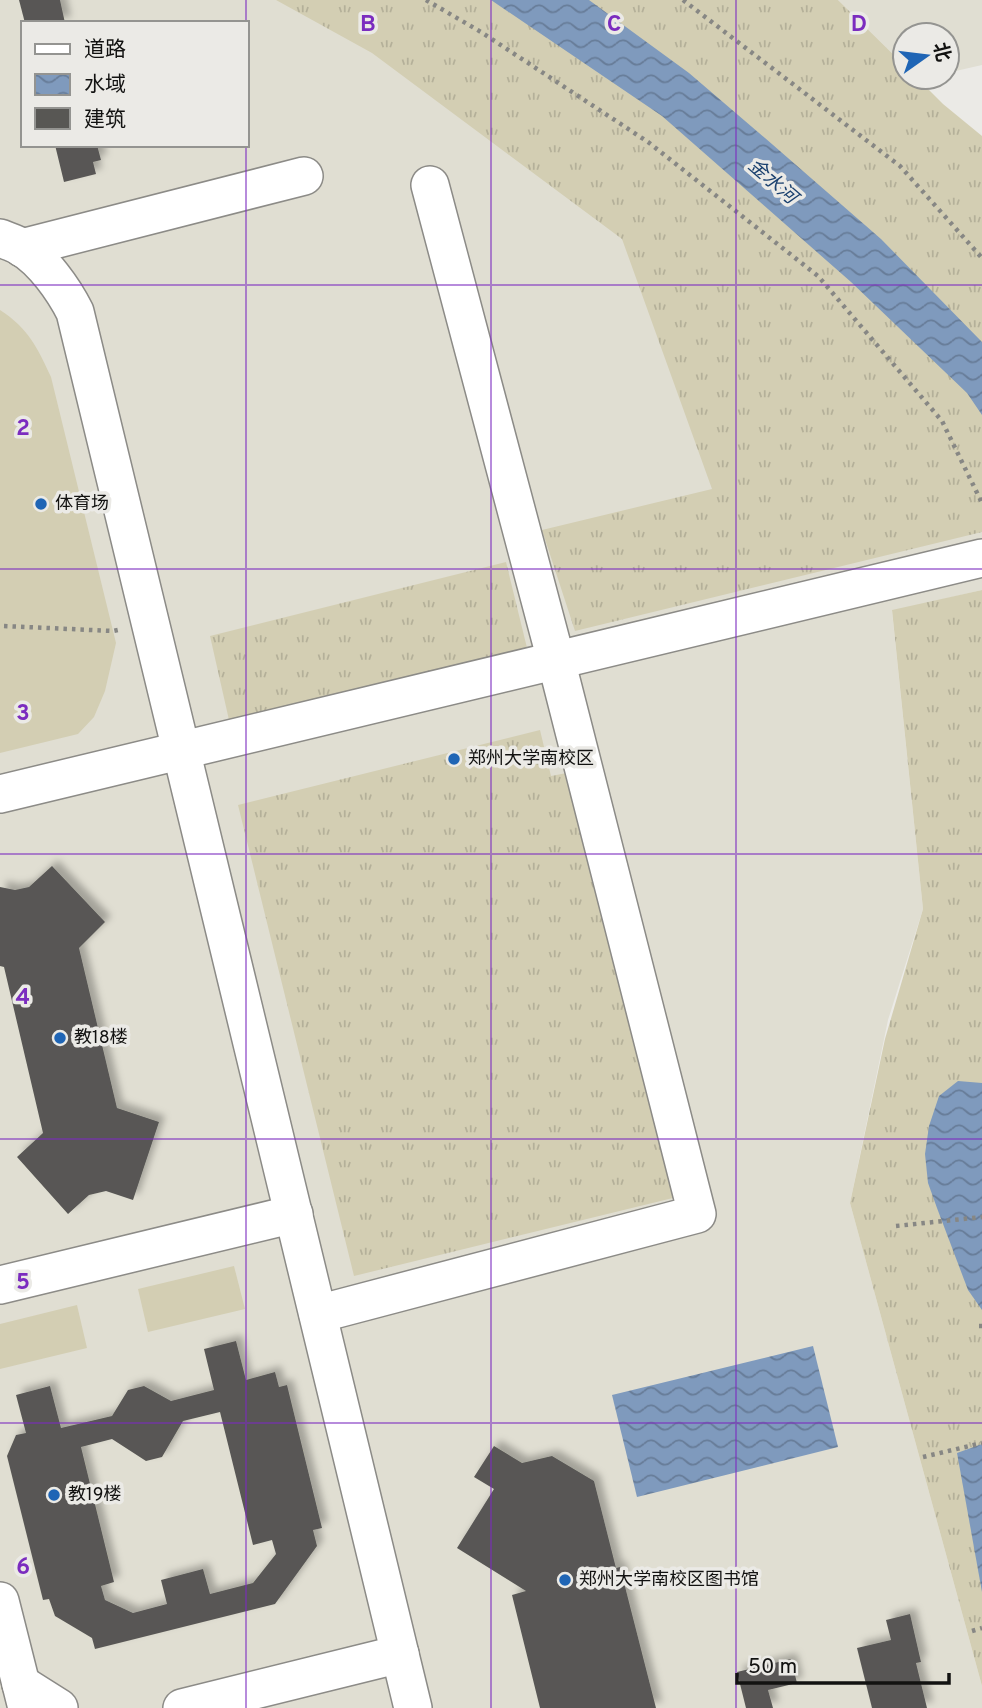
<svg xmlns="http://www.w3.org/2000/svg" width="982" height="1708" viewBox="0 0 982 1708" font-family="Overpass,'Noto Sans SC',sans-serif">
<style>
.built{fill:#e0ded2;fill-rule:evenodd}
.grass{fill:url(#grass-tufts)}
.pitch{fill:#d3ceb3}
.water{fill:url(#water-waves)}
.building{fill:#585754;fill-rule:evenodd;filter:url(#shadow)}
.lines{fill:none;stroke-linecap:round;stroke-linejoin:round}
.minor-casing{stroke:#8c8b87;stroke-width:40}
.path{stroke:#878784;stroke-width:4.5;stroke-dasharray:3.5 5;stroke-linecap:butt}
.minor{stroke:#fff;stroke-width:37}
.grid{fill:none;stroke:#7b2cbf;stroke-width:2;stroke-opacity:0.55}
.poi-dot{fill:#1f65b5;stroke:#ebeae6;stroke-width:2.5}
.labels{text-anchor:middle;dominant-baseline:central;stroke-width:7;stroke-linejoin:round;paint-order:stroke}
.poi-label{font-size:18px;fill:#121211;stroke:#ebeae6;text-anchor:start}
.water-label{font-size:19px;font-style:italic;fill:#1a406e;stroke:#ebeae6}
.grid-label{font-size:23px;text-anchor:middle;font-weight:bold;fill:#7b2cbf;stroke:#ebeae6;stroke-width:7;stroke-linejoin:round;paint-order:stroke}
</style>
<defs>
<pattern id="grass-tufts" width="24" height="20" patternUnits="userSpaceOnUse" patternTransform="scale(1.75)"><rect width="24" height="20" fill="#d3ceb3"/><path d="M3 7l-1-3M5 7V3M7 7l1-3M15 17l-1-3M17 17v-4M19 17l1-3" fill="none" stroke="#b4b099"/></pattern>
<pattern id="water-waves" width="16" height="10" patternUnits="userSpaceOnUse" patternTransform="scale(1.75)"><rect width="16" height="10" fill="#7f9abd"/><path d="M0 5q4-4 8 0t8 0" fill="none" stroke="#677c98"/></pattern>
<filter id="shadow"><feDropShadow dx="6" dy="-6" stdDeviation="3.5" flood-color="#0004"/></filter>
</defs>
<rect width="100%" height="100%" fill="#ebeae6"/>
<g class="built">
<path d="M0 0H380L982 523V590L892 611 923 909 888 1020 850 1203 982 1686V1708H0ZM23 23H247V145H23Z"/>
<path d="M838 0H982V65L947 73V35H905V66Z"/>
</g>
<g class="grass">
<path d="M276 0H838L905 66V77H916L943 104 982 136V532L575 631 542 530 712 489 622 239 372 53Z"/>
<path d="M506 562 528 652 229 720 210 636Z"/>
<path d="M982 590V1686L850 1203 885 1039 923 909 892 610Z"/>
<path d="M540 730 551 776 572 772 677 1197 354 1276 238 805Z"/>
</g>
<g class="pitch">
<path d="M0 310C29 329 37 347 51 377L116 643 105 691 94 717 78 734 0 753Z"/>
<path d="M234 1266 245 1309 148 1332 138 1289Z"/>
<path d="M77 1305 87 1348 0 1369V1324Z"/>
</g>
<g class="water">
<path d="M491 0H589L689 73 765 138 881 239 982 342V415L967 393 851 282 662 116Z"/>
<path d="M958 1081 982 1083V1310L968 1290 937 1208 928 1183 925 1154 929 1126 939 1096Z"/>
<path d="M813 1346 838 1447 637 1497 612 1395Z"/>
<path d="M982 1444V1592L957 1453Z"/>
</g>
<g class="building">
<path d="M19 0H60L65 23H25Z"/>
<path d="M55 145H97L101 160 93 162 96 174 64 182Z"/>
<path d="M52 866 105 922 79 948 117 1108 159 1122 133 1200 106 1191 89 1195 68 1214 17 1157 43 1133 4 967 0 966V887L15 890 29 887Z"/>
<path d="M236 1341 246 1380 275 1372 279 1387 287 1385 322 1528 313 1530 317 1546 275 1604 95 1649 92 1638 55 1616 49 1599 43 1600 7 1456 16 1435 26 1433 16 1395 50 1386 61 1428 112 1416 128 1390 144 1386 171 1401 214 1390 204 1349ZM220 1412 253 1545 272 1540 276 1554 253 1583 210 1594 203 1569 161 1580 167 1604 133 1613 105 1600 101 1586 114 1582 81 1447 112 1439 146 1461 162 1457 183 1421Z"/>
<path d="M494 1446 522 1463 552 1456 594 1481 616 1568 620 1567 656 1708H540L512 1595 526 1591 457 1548 494 1489 474 1477Z"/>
<path d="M910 1614 921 1662 916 1663 927 1708H872L857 1648 891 1640 886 1620Z"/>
<path d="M791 1659 797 1683 768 1690 773 1708H746L737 1672Z"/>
</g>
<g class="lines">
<g class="minor-casing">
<g id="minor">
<path d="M0 238C7 241 15 243 21 247 43 260 64 290 75 312L413 1708"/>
<path d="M22 248 304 176"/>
<path d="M0 794 982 558"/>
<path d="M0 1285 294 1214"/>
<path d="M318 1314 697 1214 556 660 430 185"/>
<path d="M0 1601 27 1708"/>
<path d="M21 1684 59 1708"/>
<path d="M182 1708 400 1654"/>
</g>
</g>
<g class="path">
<path d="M426 0 481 32 648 142 818 276 942 421 982 503"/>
<path d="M683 0 900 166 982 258"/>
<path d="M4 626 113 631 122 629"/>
<path d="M896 1226 982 1217"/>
<path d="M979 1326H982"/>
<path d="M923 1457 982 1443"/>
<path d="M972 1631 982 1628"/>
</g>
<use href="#minor" class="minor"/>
</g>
<path class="grid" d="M246 0V23M491 0V1708M736 0V1708M246 145V1708M0 285H982M0 569H982M0 854H982M0 1139H982M0 1423H982"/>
<g class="poi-dot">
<circle cx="41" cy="504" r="7"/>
<circle cx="454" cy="759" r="7"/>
<circle cx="60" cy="1038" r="7"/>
<circle cx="54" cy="1495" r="7"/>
<circle cx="565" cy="1580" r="7"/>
</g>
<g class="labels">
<g class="poi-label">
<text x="55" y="504">体育场</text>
<text x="468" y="759">郑州大学南校区</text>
<text x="74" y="1038">教18楼</text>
<text x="68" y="1495">教19楼</text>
<text x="579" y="1580">郑州大学南校区图书馆</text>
</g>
<g class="water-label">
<text transform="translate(772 182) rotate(41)">金水河</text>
</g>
</g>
<g class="grid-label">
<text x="368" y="31">B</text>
<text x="614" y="31">C</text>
<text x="859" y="31">D</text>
<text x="23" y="435">2</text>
<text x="23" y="720">3</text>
<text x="23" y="1004">4</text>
<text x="23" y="1289">5</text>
<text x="23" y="1574">6</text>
</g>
<rect x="21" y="21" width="228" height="126" fill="#ebeae6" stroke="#949491" stroke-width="2"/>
<rect x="35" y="44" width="35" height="10" fill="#ffffff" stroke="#949491" stroke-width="2"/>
<text x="84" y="56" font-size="21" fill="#121211">道路</text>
<rect x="35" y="74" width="35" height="21" fill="url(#water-waves)" stroke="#949491" stroke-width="2"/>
<text x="84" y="91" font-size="21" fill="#121211">水域</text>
<rect x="35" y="108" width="35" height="21" fill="#585754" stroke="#949491" stroke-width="2"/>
<text x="84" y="126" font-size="21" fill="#121211">建筑</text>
<g transform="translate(926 56) rotate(76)"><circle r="33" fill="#ebeae6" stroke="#949491" stroke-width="2"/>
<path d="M0-5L12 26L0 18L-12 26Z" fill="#1f65b5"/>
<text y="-10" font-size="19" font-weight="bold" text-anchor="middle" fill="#121211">北</text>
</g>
<path d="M737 1673v10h212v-10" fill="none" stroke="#121211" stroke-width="3.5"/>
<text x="748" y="1673" font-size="21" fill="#121211" stroke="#ebeae6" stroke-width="5" paint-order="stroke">50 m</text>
</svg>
